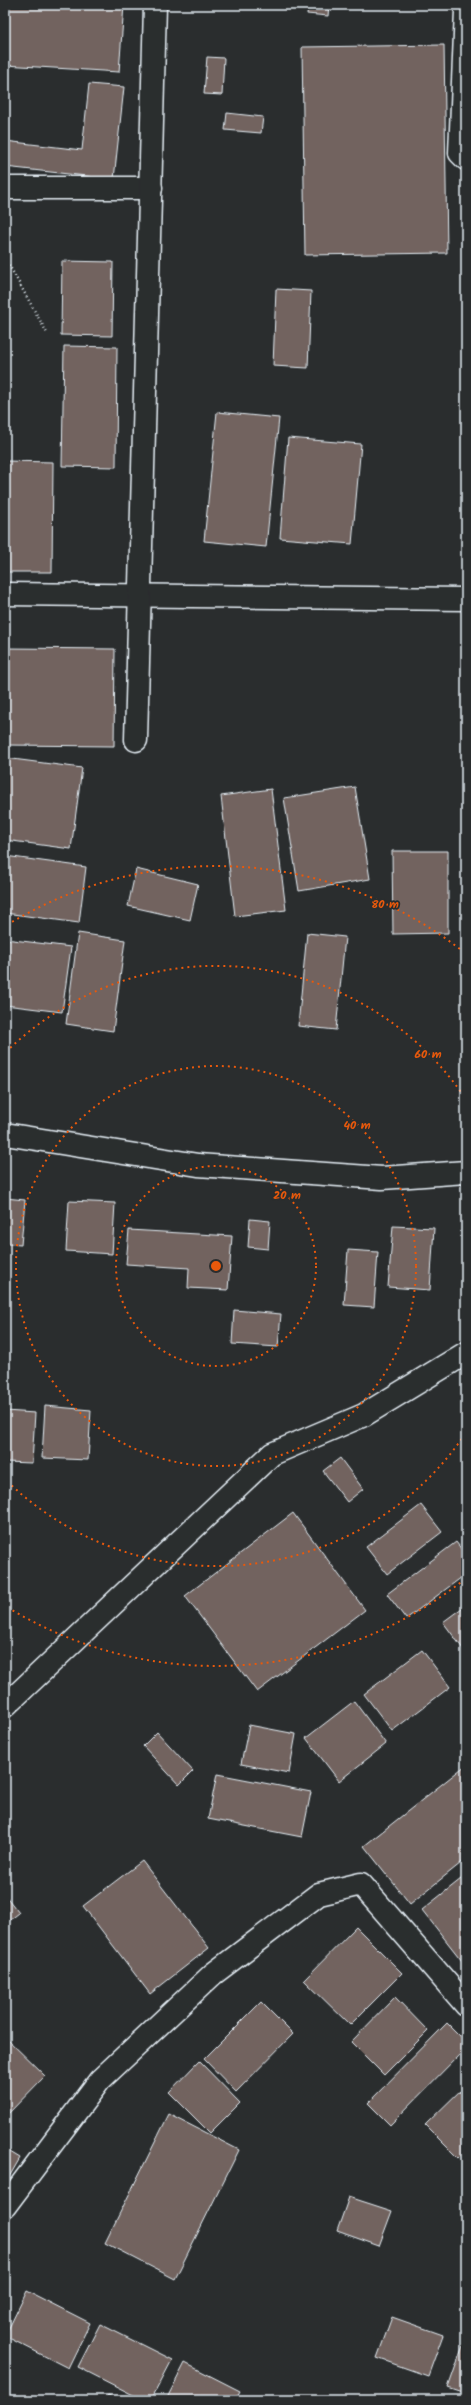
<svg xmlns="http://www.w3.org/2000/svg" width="471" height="2405" viewBox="0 0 471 2405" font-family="Kalam,sans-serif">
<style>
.building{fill:#72645f;stroke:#e8f1f8}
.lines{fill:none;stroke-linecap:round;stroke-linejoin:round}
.minor-casing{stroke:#e8f1f8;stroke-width:25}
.secondary-casing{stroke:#e8f1f8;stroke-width:25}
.path{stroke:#e8f1f8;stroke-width:2.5;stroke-dasharray:1 3;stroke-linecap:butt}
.minor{stroke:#2a2d2e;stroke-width:22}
.secondary{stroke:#2a2d2e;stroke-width:22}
.ring{fill:none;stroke:#e8590c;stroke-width:2;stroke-dasharray:2 4}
.centre{fill:#e8590c;stroke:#2a2d2e;stroke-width:2}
.ring-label{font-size:12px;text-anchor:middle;font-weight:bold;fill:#e8590c;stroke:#2a2d2e;stroke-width:3.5;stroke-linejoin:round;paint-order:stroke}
</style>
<rect width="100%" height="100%" fill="#2a2d2e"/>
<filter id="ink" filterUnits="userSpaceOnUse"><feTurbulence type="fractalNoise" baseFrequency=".025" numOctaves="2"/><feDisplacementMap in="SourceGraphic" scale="8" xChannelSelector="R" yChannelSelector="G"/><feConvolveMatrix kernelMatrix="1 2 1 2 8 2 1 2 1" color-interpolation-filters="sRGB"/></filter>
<g filter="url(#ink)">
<g class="building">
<path d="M5 5H124L119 72 5 65Z"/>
<path d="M308 5H329L328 16 307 14Z"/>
<path d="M444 45 447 253 305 255 302 47Z"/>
<path d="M207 57 224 58 222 95 204 94Z"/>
<path d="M89 84 124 87 114 179 5 167V141L82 150Z"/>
<path d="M227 113 263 117 261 133 225 130Z"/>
<path d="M62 261 113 262 112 336 61 335Z"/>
<path d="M276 289 311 291 308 368 273 366Z"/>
<path d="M64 346 117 347 116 467 62 466Z"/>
<path d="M217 412 279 418 266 547 204 541Z"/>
<path d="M288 438 361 444 352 544 280 538Z"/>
<path d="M5 461 53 462 52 572H5Z"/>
<path d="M5 648 115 649 114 746 5 745Z"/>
<path d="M5 758 82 768 71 849 5 840Z"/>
<path d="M355 787 370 879 299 891 284 798Z"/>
<path d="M271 789 286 910 235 916 221 796Z"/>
<path d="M392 851H448V933L393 934Z"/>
<path d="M5 856 86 867 79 923 5 913Z"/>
<path d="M136 869 198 884 190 920 128 906Z"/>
<path d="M78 933 125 940 113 1031 66 1024Z"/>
<path d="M307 933 345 937 336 1030 298 1026Z"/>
<path d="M5 939 71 947 62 1012 5 1005Z"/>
<path d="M5 1198 25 1200 21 1245 7 1244 6 1265Z"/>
<path d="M69 1201 115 1203 112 1254 66 1251Z"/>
<path d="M250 1219 270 1221 268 1249 248 1247Z"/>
<path d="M393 1226 434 1228 430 1290 388 1287Z"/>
<path d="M129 1230 232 1236 228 1290 188 1288 189 1268 126 1264Z"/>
<path d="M348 1250 378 1252 374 1307 344 1305Z"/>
<path d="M234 1310 281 1314 278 1347 232 1344Z"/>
<path d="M45 1406 91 1410 88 1460 42 1458Z"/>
<path d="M5 1411 35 1413 32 1463 5 1462Z"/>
<path d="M340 1458 363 1489 347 1502 323 1471Z"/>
<path d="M421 1505 442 1532 387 1574 366 1547Z"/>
<path d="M293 1513 365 1610 257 1692 185 1596Z"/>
<path d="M456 1542 466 1555V1574L406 1619 387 1594Z"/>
<path d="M466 1605V1653L443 1622Z"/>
<path d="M422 1650 450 1687 392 1731 364 1694Z"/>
<path d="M354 1701 386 1744 339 1781 306 1738Z"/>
<path d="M249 1725 296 1734 289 1773 241 1764Z"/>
<path d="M157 1732 193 1771 179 1785 143 1746Z"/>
<path d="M466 1765V1859L410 1904 364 1846Z"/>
<path d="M217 1774 311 1792 302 1837 208 1819Z"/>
<path d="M142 1861 209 1948 150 1994 83 1906Z"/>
<path d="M466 1875V1966L422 1910Z"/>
<path d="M5 1895 19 1913 5 1924Z"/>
<path d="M356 1927 402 1973 350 2025 304 1980Z"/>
<path d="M395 1997 428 2031 384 2075 351 2042Z"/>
<path d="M261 2002 293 2034 236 2092 204 2059Z"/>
<path d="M447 2023 466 2042V2048L390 2125 368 2103Z"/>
<path d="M5 2037 45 2076 5 2117Z"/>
<path d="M199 2061 240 2103 210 2133 169 2092Z"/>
<path d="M466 2085V2150L458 2158 425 2125Z"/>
<path d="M169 2114 239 2150 175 2279 105 2243Z"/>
<path d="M5 2149 20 2158 5 2184Z"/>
<path d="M349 2197 392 2211 379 2246 337 2231Z"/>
<path d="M27 2291 90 2323 68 2368 5 2336Z"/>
<path d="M392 2317 443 2335 428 2376 377 2358Z"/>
<path d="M100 2324 172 2360 151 2400H143L78 2367Z"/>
<path d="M466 2337V2394L448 2388Z"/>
<path d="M185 2363 240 2391 235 2400H166Z"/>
<path d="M108 2395 119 2400H105Z"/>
</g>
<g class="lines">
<g class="minor-casing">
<g id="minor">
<path d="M466 10 460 153 466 159"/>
<path d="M5 188H151"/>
<path d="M5 594 466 599"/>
<path d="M136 740 155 5"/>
<path d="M5 1706 272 1454 364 1415 466 1353"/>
<path d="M5 2206 100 2080 213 1974 319 1894 361 1884 466 2005"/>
</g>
</g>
<g class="secondary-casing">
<path id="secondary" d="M5 1134 198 1165 382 1178 466 1172"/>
</g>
<path class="path" d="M5 258 47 333"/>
<use href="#minor" class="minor"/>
<use href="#secondary" class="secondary"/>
</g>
</g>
<g class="ring">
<circle cx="216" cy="1266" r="100"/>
<circle cx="216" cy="1266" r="200"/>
<path d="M465 1434A300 300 0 0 1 6 1480M6 1052A300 300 0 0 1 465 1098"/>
<path d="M465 1579A400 400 0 0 1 7 1607M7 925A400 400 0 0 1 465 953"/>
</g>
<circle cx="216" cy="1266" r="6" class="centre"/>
<g class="ring-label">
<text x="385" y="908">80 m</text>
<text x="428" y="1058">60 m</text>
<text x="357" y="1129">40 m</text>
<text x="287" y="1199">20 m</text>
</g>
<rect width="471" height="2405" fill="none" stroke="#2a2d2e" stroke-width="20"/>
<rect x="10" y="10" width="451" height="2385" fill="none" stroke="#e8f1f8" stroke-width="1.5" filter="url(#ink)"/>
</svg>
